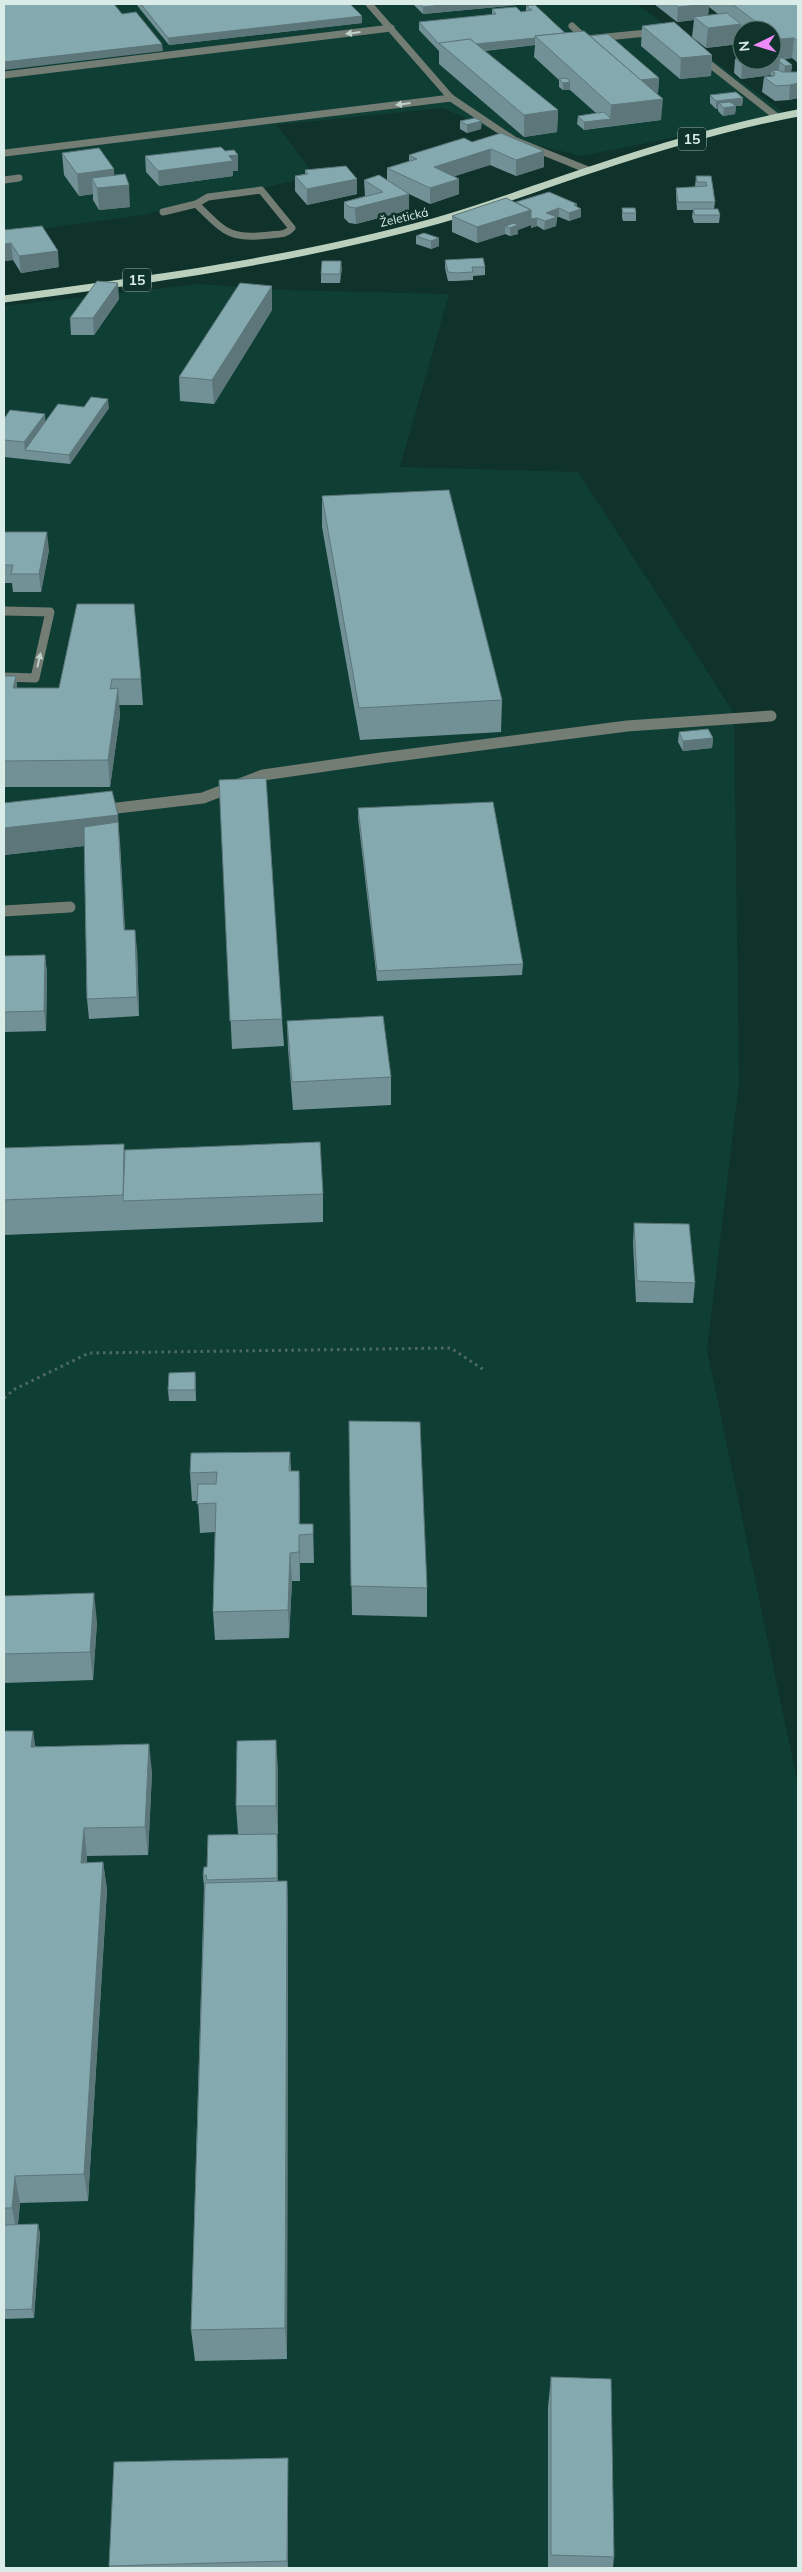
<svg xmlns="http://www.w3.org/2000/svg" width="802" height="2572" viewBox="0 0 802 2572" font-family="Mulish,sans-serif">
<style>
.built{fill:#0f3e35}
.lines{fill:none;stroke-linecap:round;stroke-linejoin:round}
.path{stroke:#4d6b64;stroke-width:3;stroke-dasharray:2.5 4;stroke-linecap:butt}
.minor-far2{stroke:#737d74;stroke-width:7}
.minor-far1{stroke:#737d74;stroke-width:9}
.minor{stroke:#737d74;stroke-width:11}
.major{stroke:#bad0bd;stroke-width:7}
.wall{fill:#729196}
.shaded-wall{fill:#5c767a}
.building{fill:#84a9af;stroke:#5c767a}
.oneway{fill:#c0d0ca}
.labels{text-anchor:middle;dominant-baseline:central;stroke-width:5;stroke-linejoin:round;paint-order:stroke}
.far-street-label{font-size:12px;fill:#daece7;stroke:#0f322b}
.shield{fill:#0f322b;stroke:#9db4af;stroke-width:1}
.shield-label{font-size:14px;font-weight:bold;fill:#daece7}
</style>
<rect width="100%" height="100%" fill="#0f322b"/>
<g class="built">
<path d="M4 4H637L787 115 582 156 514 140 443 108 277 125 315 176 143 215 4 234Z"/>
<path d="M199 284 283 290 449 294 400 467 578 472 734 713 739 1083 707 1350 798 1785V2568H4V306Z"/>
</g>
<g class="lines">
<path class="path" d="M4 1398 15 1389 89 1353 451 1348 484 1370"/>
<g class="minor-far2">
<path d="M369 4 451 98 514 140 588 170"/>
<path d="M572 26 586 39 657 32"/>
<path d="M698 55 777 117"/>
<path d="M4 75 391 28"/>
<path d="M5 153 451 98"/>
<path d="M4 180 19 178"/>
<path d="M261 190 292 228C286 235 279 234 270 235 229 240 225 232 196 204L208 197Z"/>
<path d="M163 212 196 204"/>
</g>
<path class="minor-far1" d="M4 611 50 612 35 678 4 677"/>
<g class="minor">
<path d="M100 810 203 798 263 775 381 758 627 726 771 716"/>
<path d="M4 911 70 907"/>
</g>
<path class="major" d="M4 299C149 280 295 260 436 221 490 206 543 185 596 168 662 146 729 126 798 113"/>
</g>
<g class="wall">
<path d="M136 4H350L362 23 169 45Z"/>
<path d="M413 4H527L423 14Z"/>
<path d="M654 4H709L708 15 718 14 709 7V4H798V63L792 58 785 59 792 65 791 72H798V98L789 100 775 101 762 92 764 77 771 76V75L741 79 734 73 735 59 772 60V30H742V33L740 32 739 44 706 48 692 37 694 20 677 22Z"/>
<path d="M526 6 565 33 590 36 659 78 658 93 656 94 661 120 584 130 577 124 578 116 596 113 570 90H563L559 87V80L534 57 535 45 485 51 558 110 557 132 524 137 439 64V51L419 30V22L492 15V9L521 12 526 11Z"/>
<path d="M642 26 712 55 711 76 680 79 641 46Z"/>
<path d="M710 95 743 98 742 106H736L735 114 723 116 718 111V109H716L710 103Z"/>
<path d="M460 121 481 129 467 133 460 129Z"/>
<path d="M472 142 544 151V167L516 176 490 165 454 176 459 179V194L430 204 409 194V210L356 224 349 223 344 218V202L365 196 364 180H387V168L409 161V155Z"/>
<path d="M225 151 238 171H233V176L159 186 146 172 145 156Z"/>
<path d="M62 153 114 175 130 207 99 210 93 200V194L79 196 64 175Z"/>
<path d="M305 170 357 194 307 205 295 191V176L305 174Z"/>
<path d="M696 176H711L715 202 714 209 720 215 719 223H694L692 217 693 210H677L676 196V188L695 187Z"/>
<path d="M516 202 577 204V207L581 217 569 221 559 217H557L556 226 544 230 537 226 531 228V225L518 230V234L510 236 505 234 477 243 452 232V216Z"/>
<path d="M622 208 636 213V221H623L622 217Z"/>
<path d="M4 230 59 267 21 273 13 260 4 261Z"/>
<path d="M424 233 439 246 431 249 416 244V236Z"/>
<path d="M445 260 485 267V275L473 276V280L456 281H448L445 268Z"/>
<path d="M341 261 340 283H321V274Z"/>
<path d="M119 299 94 335H71L70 318Z"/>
<path d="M272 310 214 404 180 401 179 377Z"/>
<path d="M84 407 109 408 70 464 4 457V419L45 414V422Z"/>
<path d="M322 496 502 700 501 732 360 740 322 527Z"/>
<path d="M4 532 49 550 41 592H13L12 583H4Z"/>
<path d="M77 604 141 679 143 705H119L120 715 110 787H4V676H16L17 688H59Z"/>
<path d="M679 732 713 738 712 748 683 751 678 742Z"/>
<path d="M219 780 282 1019 284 1046 232 1049Z"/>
<path d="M4 803 120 842 125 930 137 949 139 1016 89 1019 87 999 84 846 4 855Z"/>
<path d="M358 808 523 964 522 975 377 981 358 818Z"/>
<path d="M45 955 47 974 46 1031 4 1032V956Z"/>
<path d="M287 1021 391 1077V1105L293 1110 288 1049Z"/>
<path d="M4 1148 125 1150 323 1194V1222L4 1235Z"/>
<path d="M634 1223 695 1283 693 1303 636 1302 633 1243Z"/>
<path d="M195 1372 196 1383V1401H169L168 1390Z"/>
<path d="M349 1421 427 1588V1617L352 1615Z"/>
<path d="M290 1452 291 1471H299L300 1524H313L314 1563H300V1581H292L289 1638 215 1640 213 1612 215 1532 200 1533 198 1501H192L190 1473Z"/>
<path d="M4 1596 97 1622 93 1680 4 1683Z"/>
<path d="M4 1731H33L35 1746 152 1772 148 1855 87 1856V1863L103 1862 107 1890 88 2201 20 2203 18 2224H38L40 2234 34 2318 4 2319Z"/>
<path d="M278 1768V1834H277L278 1881H287L288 1915 287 2359 195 2361 191 2330 204 1887 203 1876 238 1834 236 1806Z"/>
<path d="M551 2377 614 2557 613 2568H548V2408Z"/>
<path d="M288 2458V2568H110L109 2566Z"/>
</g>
<g class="shaded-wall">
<path d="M452 4H527L423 14V7Z"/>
<path d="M709 4 708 18 694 17V20L677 22 678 7Z"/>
<path d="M362 16V23L169 45 168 38Z"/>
<path d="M741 24 739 44 706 48 708 28Z"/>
<path d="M535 38V45L452 54 444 47Z"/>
<path d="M794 38 792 58 780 60 778 74 771 71V75L741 79 742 64 777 60 779 39Z"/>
<path d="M162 44 163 51 4 70V62Z"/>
<path d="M712 55 711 76 680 79 681 58Z"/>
<path d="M792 65 791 73 784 74 785 66Z"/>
<path d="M659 78 658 93 635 96 636 81Z"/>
<path d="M570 82V90H563V83Z"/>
<path d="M798 83V98L789 100 790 85Z"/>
<path d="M743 98 742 106H736L735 114 723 116 724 108 719 103 718 109H716V101Z"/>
<path d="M663 99 661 120 610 126 611 105Z"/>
<path d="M558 110 557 132 524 137V115Z"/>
<path d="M611 119 610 126 584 130V122Z"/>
<path d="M482 121 481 129 467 133V125Z"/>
<path d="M491 149 490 165 434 183V167Z"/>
<path d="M544 151V167L516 176V160Z"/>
<path d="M238 155V171H233V176L159 186 158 171Z"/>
<path d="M114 169 115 186 129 185 130 207 99 210 97 188 92 178 93 194 79 196 77 174Z"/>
<path d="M357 179V194L307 205V189Z"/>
<path d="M459 179V194L430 204V188Z"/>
<path d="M409 194V210L356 224 355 208Z"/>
<path d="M577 204V211L581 209V217L569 221V213L574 205Z"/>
<path d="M559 208V217L546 221V213Z"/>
<path d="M531 210V225L518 230V234L510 236V228L505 226V234L477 243V227Z"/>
<path d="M557 217 556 226 544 230 545 221Z"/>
<path d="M537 218V226L531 228V219Z"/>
<path d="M439 238V246L431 249V241Z"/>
<path d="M11 243 13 260 4 261V244Z"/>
<path d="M58 251 59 267 21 273 19 256Z"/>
<path d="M341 261 342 269 340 283V274Z"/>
<path d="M118 283 119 299 94 335 93 318Z"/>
<path d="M272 286V310L214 404 212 380Z"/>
<path d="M108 399 109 408 70 464 69 455Z"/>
<path d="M45 414 46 431 25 450 24 442Z"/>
<path d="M47 532 49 550 41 592 39 574Z"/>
<path d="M16 676 18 702 13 688Z"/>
<path d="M118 688 120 715 110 787 108 760Z"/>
<path d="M713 738 712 748 683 751V741Z"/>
<path d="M118 815 120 842 126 950 120 842 4 855V828Z"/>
<path d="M135 930 137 949 139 1016 137 997Z"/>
<path d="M45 955 47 974 46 1031 44 1011Z"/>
<path d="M195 1372 196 1383V1401L195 1390Z"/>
<path d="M299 1471 300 1499V1535L299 1524Z"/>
<path d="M299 1535 300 1563V1581L299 1552Z"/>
<path d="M290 1553 292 1581 289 1638 288 1610Z"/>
<path d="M94 1593 97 1622 93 1680 90 1652Z"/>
<path d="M33 1731 37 1759 31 1747Z"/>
<path d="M276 1740 278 1768V1834L276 1806Z"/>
<path d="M149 1744 152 1772 148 1855 145 1827Z"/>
<path d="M84 1828 87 1856 85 1891 81 1863Z"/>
<path d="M277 1834 278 1853V1898L277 1878Z"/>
<path d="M103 1862 107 1890 88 2201 84 2174Z"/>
<path d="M287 1881 288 1915 287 2359 285 2328Z"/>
<path d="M15 2176 20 2203 17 2234 12 2208Z"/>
<path d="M38 2224 40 2234 34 2318 32 2309Z"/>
<path d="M288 2458V2568L287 2561Z"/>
</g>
<g class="building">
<path d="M4 4H114L122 14 136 12 162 44 4 62Z"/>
<path d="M141 4H350L362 16 168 38Z"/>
<path d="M420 4H452L423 7Z"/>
<path d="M674 4H708L678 7Z"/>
<path d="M732 4H798V41L794 38 779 39 772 34V30H767Z"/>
<path d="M535 5 565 33 535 36V38L476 44 470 39 439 44 419 22 496 14 492 9 516 7 521 12 532 10 526 6Z"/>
<path d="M727 13 741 24 708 28 694 17Z"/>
<path d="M674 22 712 55 681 58 642 26Z"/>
<path d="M584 31 663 99 611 105 535 36Z"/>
<path d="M608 34 659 78 641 80 590 36Z"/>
<path d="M470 39 558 110 524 115 439 43Z"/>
<path d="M772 54H773L780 59 742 64 735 59 742 58V60H772Z"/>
<path d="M778 58H783L792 65 785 66 779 61 780 59Z"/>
<path d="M778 70 782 72H798V83L790 85 776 86 764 77 774 76 775 73 771 71Z"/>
<path d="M567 78 570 82 563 83 559 79Z"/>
<path d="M736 92 743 98 716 101 710 95Z"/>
<path d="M730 102 736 106 724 108 719 103Z"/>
<path d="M604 112 611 119 584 122 578 116Z"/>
<path d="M475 118 482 121 467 125 460 121Z"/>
<path d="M501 133 544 151 516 160 491 149 434 167 459 179 430 188 387 168 417 159 409 155 464 138 472 142Z"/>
<path d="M221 147 225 151 234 150 238 155 229 156 233 161 158 171 145 156Z"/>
<path d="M99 148 114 169 77 174 62 153Z"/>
<path d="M346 166 357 179 307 189 295 176 308 174 305 170Z"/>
<path d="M125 174 129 185 97 188 92 178Z"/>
<path d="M379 175 409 194 355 208 349 207 344 202 383 192 364 180Z"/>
<path d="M696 176H711L715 202H678L676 188 707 186 706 182H697Z"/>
<path d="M549 192 577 204 574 205 581 209 569 213 559 208 546 213 557 217 545 221 537 218 531 219V210L516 202Z"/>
<path d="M506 198 531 210 477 227 452 216Z"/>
<path d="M622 208H635L636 213H623Z"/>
<path d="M693 209H718L720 215H695Z"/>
<path d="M514 223 518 225 510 228 505 226Z"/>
<path d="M42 226 58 251 19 256 11 243 4 244V230Z"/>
<path d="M424 233 439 238 431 241 416 236Z"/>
<path d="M483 258 485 267H472L473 272 456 273 448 272 445 260Z"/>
<path d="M322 261H341L340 274H321Z"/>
<path d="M97 281 118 283 93 318H70Z"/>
<path d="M240 283 272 286 212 380 179 377Z"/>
<path d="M91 397 108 399 69 455 25 450 58 404 84 407Z"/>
<path d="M10 410 45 414 24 442 4 440V419Z"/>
<path d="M449 490 502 700 359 708 322 496Z"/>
<path d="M4 532H47L39 574H11L13 565H4Z"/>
<path d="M77 604H134L141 679H112L110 689 118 688 108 760 4 761V676H16L13 688H59Z"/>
<path d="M708 729 713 738 683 741 679 732Z"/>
<path d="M266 778 282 1019 230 1021 219 780Z"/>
<path d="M112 791 118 815 4 828V803Z"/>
<path d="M493 802 523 964 377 971 358 808Z"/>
<path d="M118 822 124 930H135L137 997 87 999 84 827Z"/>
<path d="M45 955 44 1011 4 1012V956Z"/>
<path d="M383 1016 391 1077 292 1082 287 1021Z"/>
<path d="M320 1142 323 1194 123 1201 125 1150Z"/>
<path d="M124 1144 123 1195 4 1200V1148Z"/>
<path d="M634 1223 689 1224 695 1283 637 1281Z"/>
<path d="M195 1372V1390H168L169 1373Z"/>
<path d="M349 1421 420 1422 427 1588 351 1586Z"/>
<path d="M290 1452 289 1471H299V1524H313V1534L299 1535V1552L290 1553 288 1610 213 1612 216 1503 197 1504 198 1484H216L217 1472 190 1473 191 1453Z"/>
<path d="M94 1593 90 1652 4 1654V1596Z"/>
<path d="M4 1731H33L31 1747 149 1744 145 1827 84 1828 81 1863 103 1862 84 2174 15 2176 12 2208H4Z"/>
<path d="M276 1740V1806H236L237 1741Z"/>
<path d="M277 1834V1878L207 1880 206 1875 203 1876 204 1867H207L208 1835Z"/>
<path d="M287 1881 285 2328 191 2330 205 1883Z"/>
<path d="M38 2224 32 2309 4 2310V2225Z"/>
<path d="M551 2377 611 2379 614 2557 551 2555Z"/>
<path d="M288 2458 287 2561 109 2566 114 2462Z"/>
</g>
<defs><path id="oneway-solid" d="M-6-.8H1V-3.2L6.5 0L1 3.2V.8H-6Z" transform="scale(1.25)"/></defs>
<g class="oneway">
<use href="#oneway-solid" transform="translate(353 33) rotate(173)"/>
<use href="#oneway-solid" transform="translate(403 104) rotate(173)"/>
<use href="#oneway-solid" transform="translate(39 660) rotate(-77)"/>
</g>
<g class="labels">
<g class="far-street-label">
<text transform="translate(404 217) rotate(-13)">Želetická</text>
</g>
<g class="shield">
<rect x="678" y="127.5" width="28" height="23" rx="4"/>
<rect x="123" y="268.5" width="28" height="23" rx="4"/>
</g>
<g class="shield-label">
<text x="692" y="139">15</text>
<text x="137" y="280">15</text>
</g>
</g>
<rect width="802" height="2572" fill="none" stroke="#daece7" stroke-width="10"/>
<g transform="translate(757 45) rotate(265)"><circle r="24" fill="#0f322b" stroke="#607c76"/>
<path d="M0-4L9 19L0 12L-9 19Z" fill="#ee8bf8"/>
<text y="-8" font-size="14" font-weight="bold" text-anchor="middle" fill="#daece7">N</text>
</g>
</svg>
